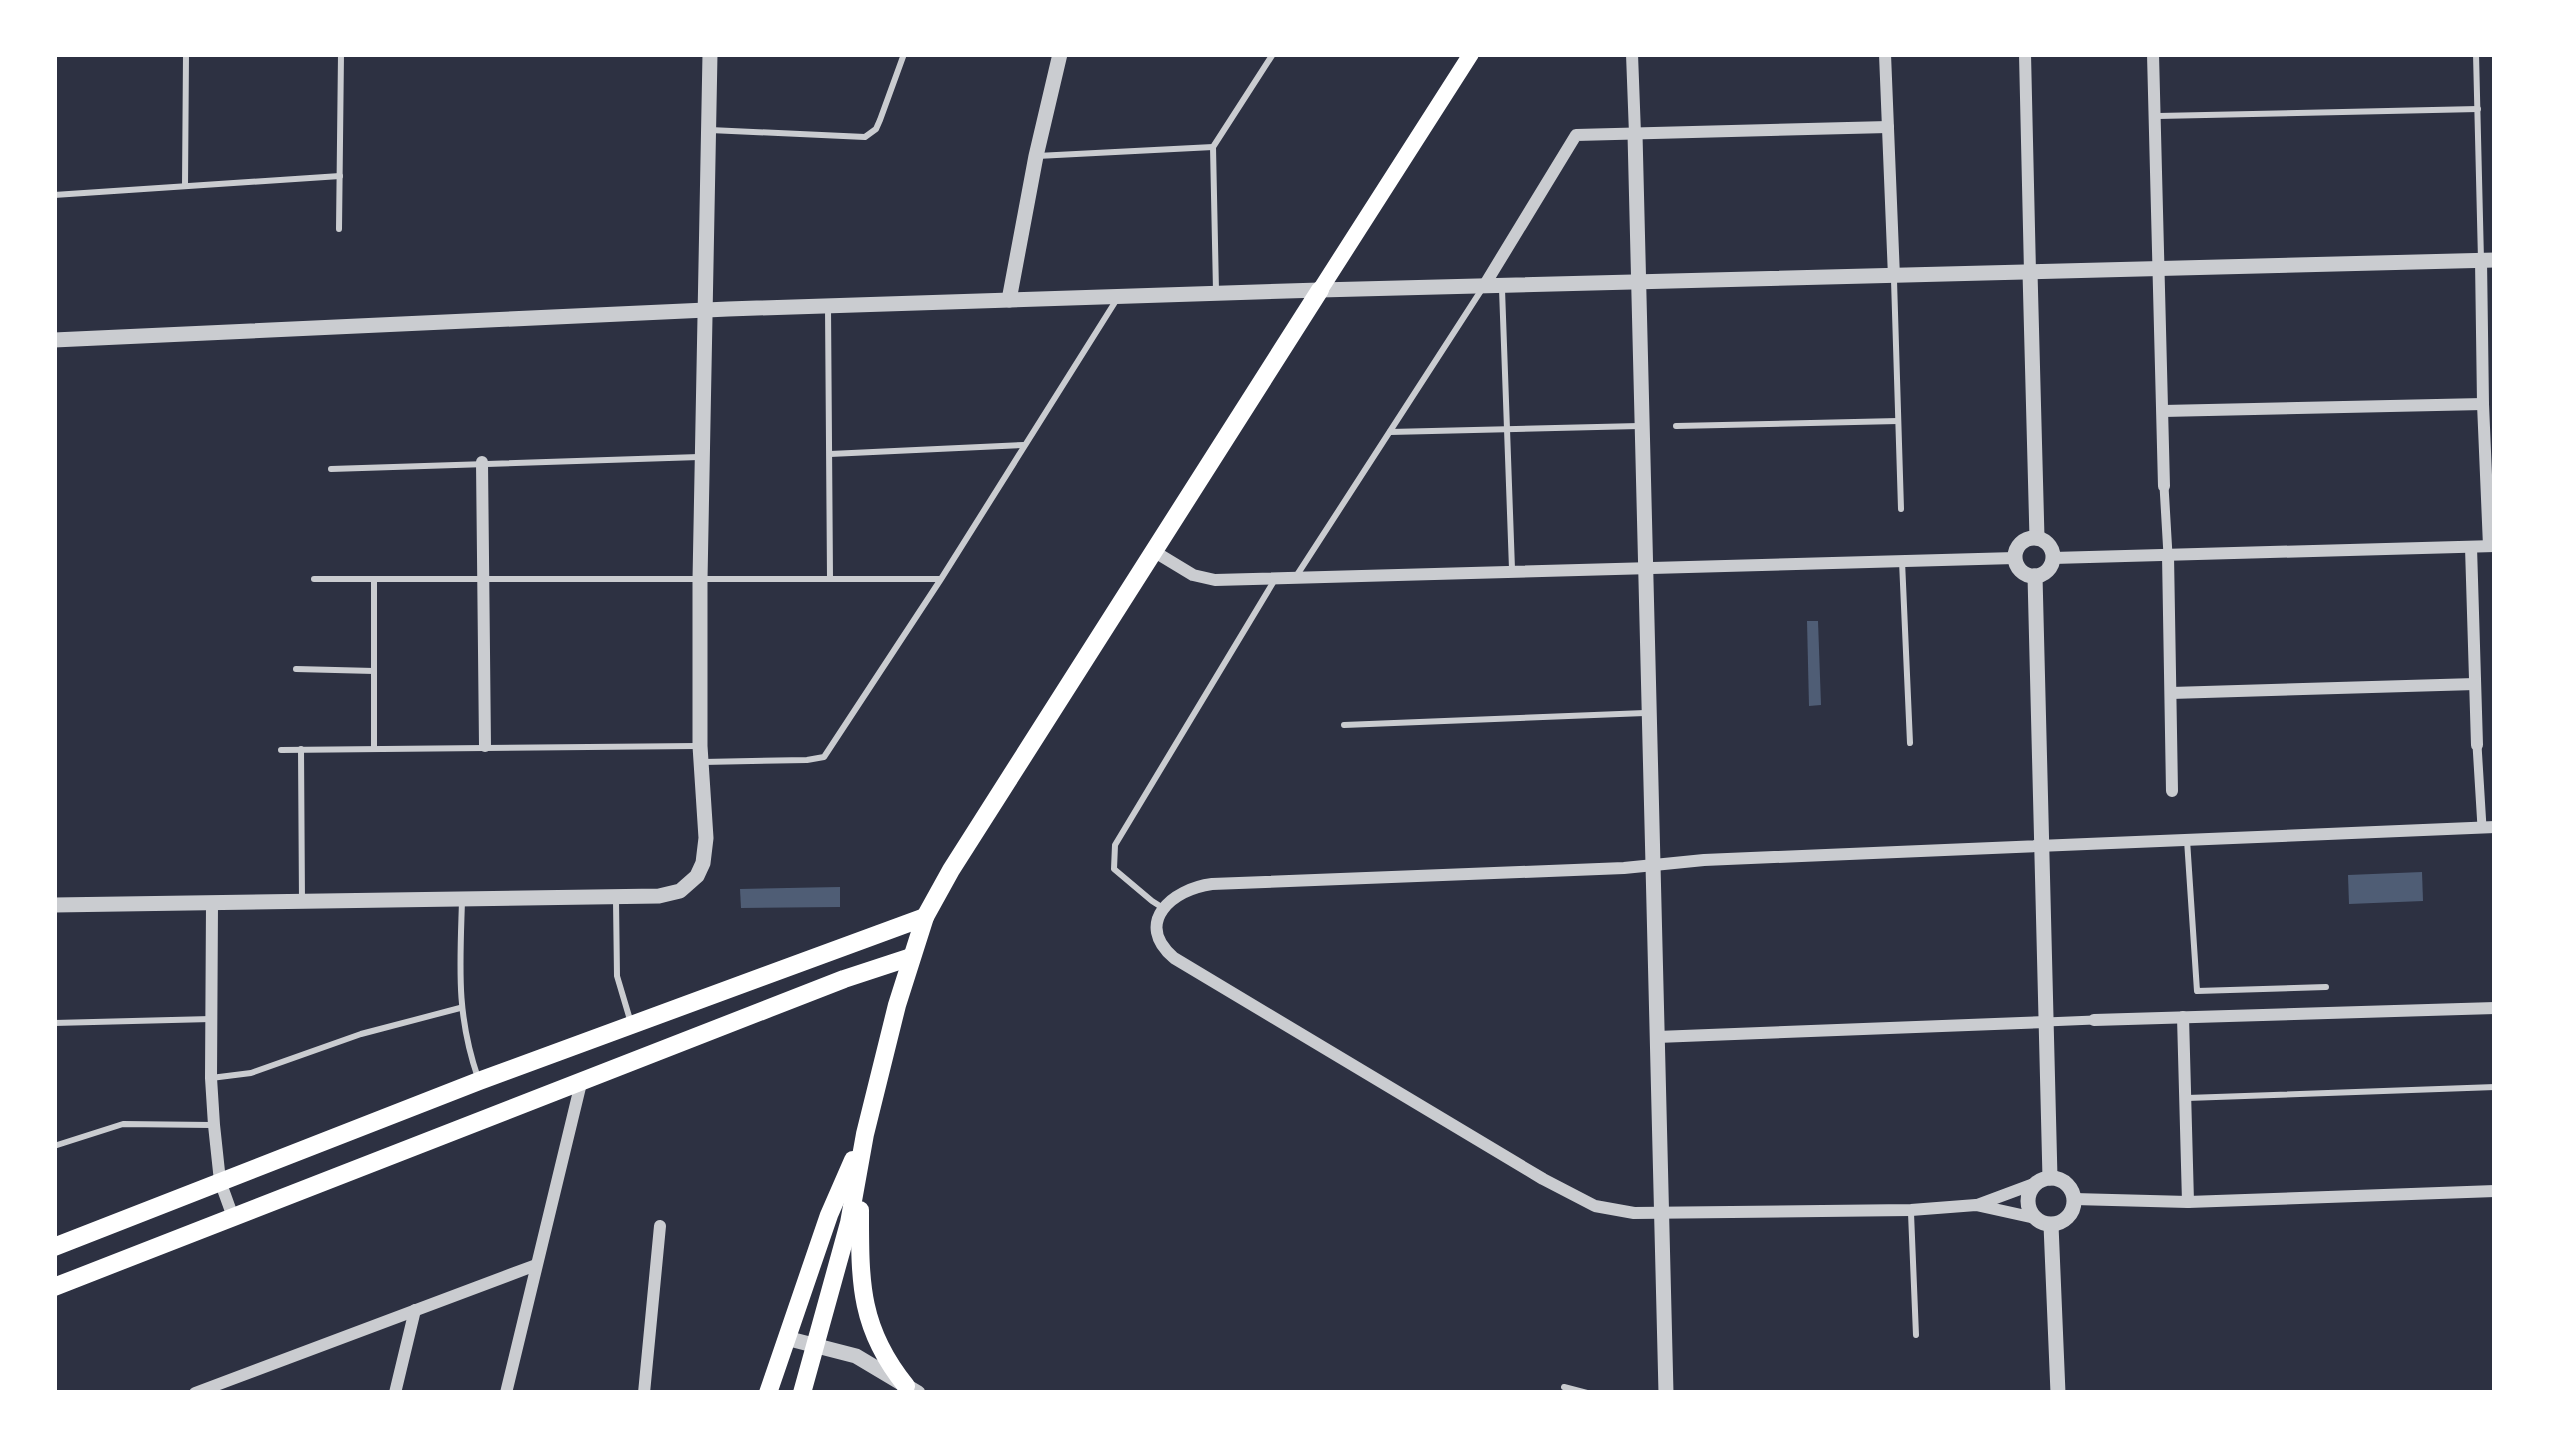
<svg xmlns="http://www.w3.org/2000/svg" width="2549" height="1447" viewBox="0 0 2549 1447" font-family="'IBM Plex Sans',sans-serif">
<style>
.water{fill:#4f5d75}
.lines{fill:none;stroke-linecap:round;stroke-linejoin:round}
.service{stroke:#caccd0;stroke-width:6}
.pedestrian{stroke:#caccd0;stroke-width:9}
.minor{stroke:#caccd0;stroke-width:12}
.tertiary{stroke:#caccd0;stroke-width:15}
.secondary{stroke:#fff;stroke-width:16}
.primary{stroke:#fff;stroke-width:18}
</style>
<rect width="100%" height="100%" fill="#2d3142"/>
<g class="water">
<path d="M1807 621H1818L1821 705 1809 706Z"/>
<path d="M2422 872 2423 901 2349 904 2348 875Z"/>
<path d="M840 887V907L741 908 740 889Z"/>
</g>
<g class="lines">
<g class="service">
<path d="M2476 54 2481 260"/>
<path d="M2158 116 2478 109"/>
<path d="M710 130 865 137 876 129 880 120 904 54"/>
<path d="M1037 156 1213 147"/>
<path d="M185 186 186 54"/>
<path d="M54 195 340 176"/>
<path d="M339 229 341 54"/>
<path d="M1894 280 1901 509"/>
<path d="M1502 289 1512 569"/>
<path d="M1216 291 1213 147 1273 54"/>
<path d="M828 307 830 578"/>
<path d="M1676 426 1898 421"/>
<path d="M1390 432 1639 426"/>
<path d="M830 454 1024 445"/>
<path d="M331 469 699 457"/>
<path d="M1902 561 1910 743"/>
<path d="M1297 575 1482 289"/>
<path d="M314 579H940"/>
<path d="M374 580V747"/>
<path d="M296 669 374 671"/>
<path d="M1344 725 1645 713"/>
<path d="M301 749 302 901"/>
<path d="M281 750 696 746"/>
<path d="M703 762 807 760 824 757 941 579 1117 299"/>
<path d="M2187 840 2197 991 2326 987"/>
<path d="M462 901C460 967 456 1014 478 1078"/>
<path d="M616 901 617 976 631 1023"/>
<path d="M1163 908 1152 901 1114 869 1115 845 1274 581"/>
<path d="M54 1023 211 1019"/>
<path d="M211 1078 251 1073 361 1034 460 1008"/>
<path d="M2187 1098 2495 1087"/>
<path d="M54 1146 123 1124 211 1125"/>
<path d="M1911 1213 1916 1335"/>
<path d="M1564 1387 1587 1393"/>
</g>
<g class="pedestrian">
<path d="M2164 486 2168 555"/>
<path d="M2477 745 2482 827"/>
<path d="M2046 1022 2094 1020"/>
</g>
<g class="minor">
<path d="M1632 54 1635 134"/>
<path d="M1885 54 1894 277"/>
<path d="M2025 54 2030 272"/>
<path d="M2153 54 2164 486"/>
<path d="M2481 260 2483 404 2489 546"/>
<path d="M1484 286 1576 135 1888 127"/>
<path d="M2163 411 2483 404"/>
<path d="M482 462 485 746"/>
<path d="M2471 547 2477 745"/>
<path d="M1155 552 1193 575 1215 580 2015 558"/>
<path d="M2168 555 2172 791"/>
<path d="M2053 558 2495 546"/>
<path d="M2171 693 2475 684"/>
<path d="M212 904 211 1078 214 1125 220 1181 233 1217"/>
<path d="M2183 1017 2188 1202"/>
<path d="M2094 1020 2495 1008"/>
<path d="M1657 1037 2046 1022"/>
<path d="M2074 1199 2188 1202 2495 1191"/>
<path d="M1977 1205 2036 1183"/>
<path d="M2035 1218 1976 1205 1911 1210 1634 1213 1595 1206 1543 1179 1174 958C1133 923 1172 889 1212 884L1624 868 1704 860 2495 827"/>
<path d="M195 1393 536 1265"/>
<path d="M395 1393 415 1310"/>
<path d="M506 1393 581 1083"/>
<path d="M644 1393 660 1226"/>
</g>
<g class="tertiary">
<path d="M1635 134 1666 1393"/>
<path d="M2030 272 2037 538"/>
<path d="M1009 300 1036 156 1060 54"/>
<path d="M54 340 728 309 1320 290 2495 260"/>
<circle cx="2034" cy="557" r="19"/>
<path d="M2035 576 2050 1178"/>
<path d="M54 905 659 896 680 891 697 876 703 863 706 838 700 746V580L710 54"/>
<circle cx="2051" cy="1201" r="23"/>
<path d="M2051 1225 2058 1393"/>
<path d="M786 1338 856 1356 918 1393"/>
</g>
<path class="secondary" d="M1320 290 1471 54"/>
<g class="primary">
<path d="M860 1210C860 1282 859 1328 906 1386"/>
<path d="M54 1247 479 1081 925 917"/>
<path d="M54 1287 844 979 911 957"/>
<path d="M768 1393 829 1215 853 1160"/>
<path d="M802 1393 849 1223 865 1134 897 1005 925 917 951 870 1320 290"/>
</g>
</g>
<rect width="2549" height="1447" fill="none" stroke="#ffffff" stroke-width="114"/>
</svg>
